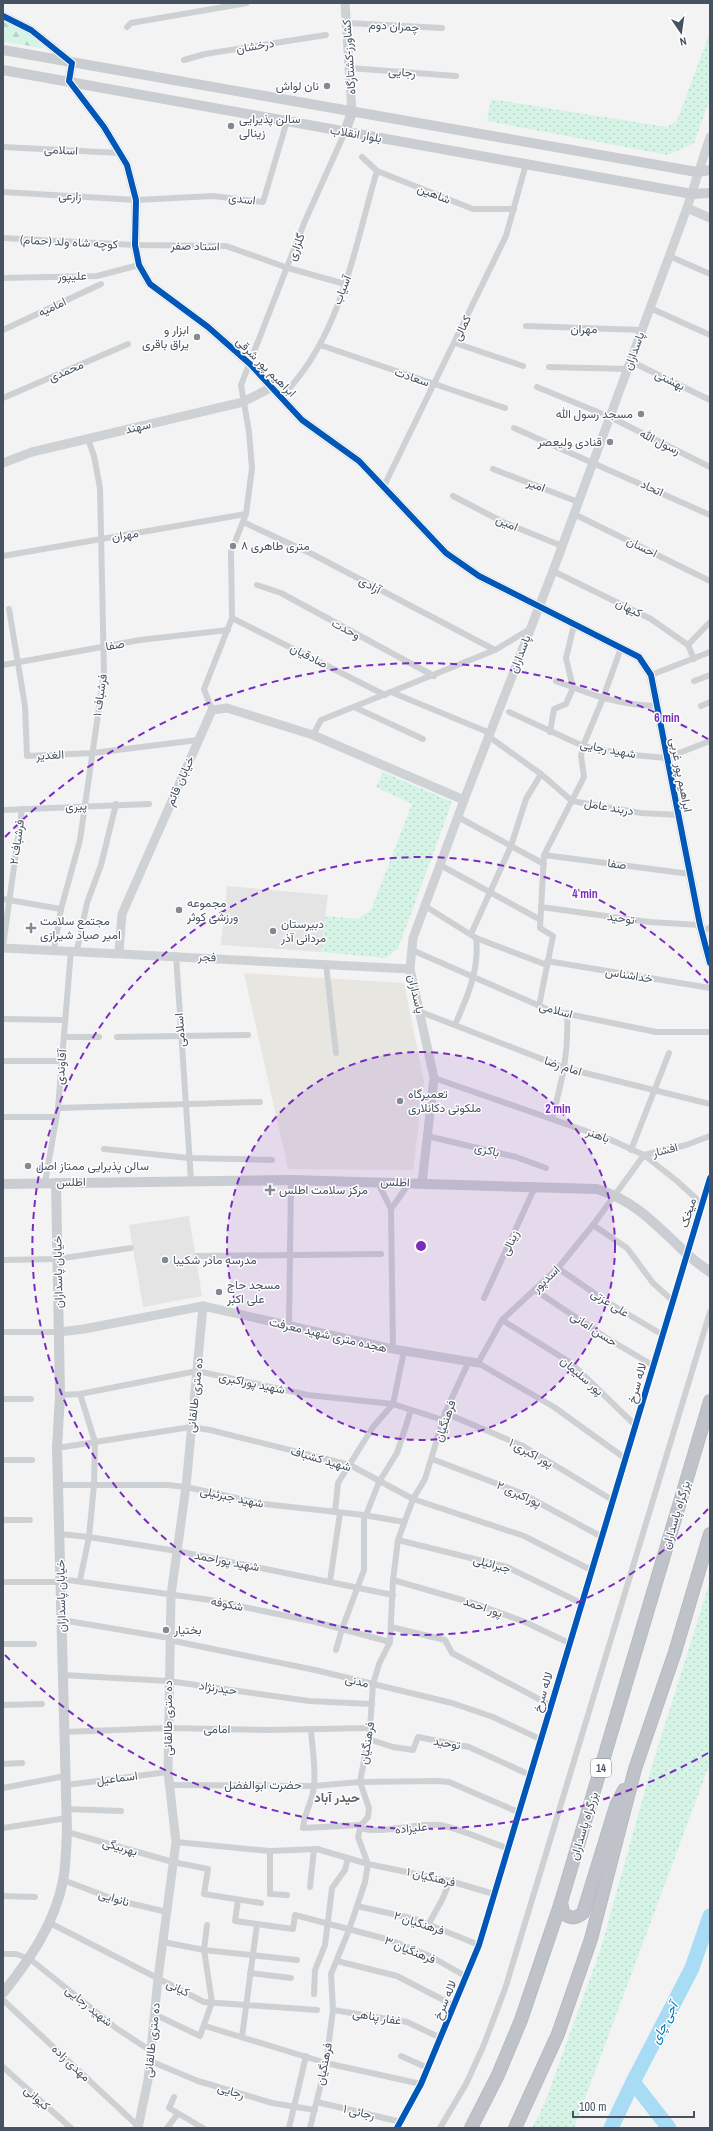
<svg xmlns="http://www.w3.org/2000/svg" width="713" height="2131" viewBox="0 0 713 2131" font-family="'Archivo Narrow',Vazirmatn,sans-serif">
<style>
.commercial{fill:#e7e6e1}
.education{fill:#e4e4e5}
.forest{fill:url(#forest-firs)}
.park{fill:url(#park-dots)}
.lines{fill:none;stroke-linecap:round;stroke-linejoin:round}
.river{stroke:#a8dcf4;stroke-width:15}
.highway-casing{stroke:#b6bbc3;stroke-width:14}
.street{stroke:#ced1d4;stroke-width:6}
.secondary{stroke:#cfd2d5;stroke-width:9}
.primary{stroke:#cacdd1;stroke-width:10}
.highway{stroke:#bfc3c9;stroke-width:12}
.cycleway-casing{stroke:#fff;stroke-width:8}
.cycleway{stroke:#0057b8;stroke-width:6}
.ring{fill:none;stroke:#7b2cbf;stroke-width:2;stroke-dasharray:7 5}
.poi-dot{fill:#838a94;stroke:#fff;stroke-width:1.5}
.labels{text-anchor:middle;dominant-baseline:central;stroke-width:3;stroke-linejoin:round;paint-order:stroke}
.shield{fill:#fff;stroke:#7e8690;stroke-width:1}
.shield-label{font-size:11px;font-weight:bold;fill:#475261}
.street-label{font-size:12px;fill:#475261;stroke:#fff}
.poi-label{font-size:12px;fill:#475261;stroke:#fff;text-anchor:start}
.neighbourhood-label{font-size:13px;font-weight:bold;fill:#5d6167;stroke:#fff}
.water-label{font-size:13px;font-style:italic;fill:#017ab3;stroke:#fff}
.centre{fill:#7b2cbf;stroke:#fff;stroke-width:2}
.ring-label{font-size:12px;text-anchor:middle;font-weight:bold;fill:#7b2cbf;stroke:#fff;stroke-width:3;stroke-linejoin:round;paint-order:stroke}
</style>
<defs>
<pattern id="forest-firs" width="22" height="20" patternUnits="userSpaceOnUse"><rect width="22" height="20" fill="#d6f4e5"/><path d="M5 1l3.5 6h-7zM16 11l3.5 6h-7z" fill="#b9d3c7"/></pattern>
<pattern id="park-dots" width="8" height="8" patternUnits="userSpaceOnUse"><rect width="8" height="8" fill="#d6f4e5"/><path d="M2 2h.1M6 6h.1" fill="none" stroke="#b9d3c7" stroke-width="1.8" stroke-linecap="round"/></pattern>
</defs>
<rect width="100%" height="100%" fill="#f3f3f3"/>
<path class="commercial" d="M244 973 404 983 424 1082 413 1170 288 1169Z"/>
<g class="education">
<path d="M227 886 328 895 321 952 221 945Z"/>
<path d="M189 1216 202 1296 143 1307 129 1225Z"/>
</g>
<path class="forest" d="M3 22 29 34 45 49 3 41Z"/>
<g class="park">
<path d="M710 32V99L694 143 668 155 487 121 491 99 667 127 677 121Z"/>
<path d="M383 772 452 802 398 949 385 958 321 952 326 916 358 919 371 910 412 804 376 787Z"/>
<path d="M710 1581V1763L574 2128H532L544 2105 600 1951 651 1769Z"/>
</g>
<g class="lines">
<g class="river">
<path d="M633 2082 669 2128"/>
<path d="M611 2128 633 2082 692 1968 710 1916"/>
</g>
<g class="highway-casing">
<g id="highway">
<path d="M561 1902 563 1913C571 1919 575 1919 583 1913L616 1806 624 1790"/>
<path d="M471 2128 498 2075 521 2020 561 1902 710 1401"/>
<path d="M515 2128 558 2034 591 1939 635 1769 675 1652 710 1534"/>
</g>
</g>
<g class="street">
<path d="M347 23 442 28"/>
<path d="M127 27 131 23 247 3"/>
<path d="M184 60 205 54 326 35"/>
<path d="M349 68 456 76"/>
<path d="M3 147 120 153"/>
<path d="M362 157 377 171 473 209H514"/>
<path d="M3 192 136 200 213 196 263 202 287 121"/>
<path d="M3 238 135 245 226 246 288 268 345 284"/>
<path d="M669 256 710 274"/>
<path d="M3 278 97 276 139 265"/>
<path d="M650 308 710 335"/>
<path d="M526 326 642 330"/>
<path d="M3 330 101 284"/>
<path d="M455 343 523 366"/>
<path d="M320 345 505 408"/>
<path d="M630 361 710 400"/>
<path d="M549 367 627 369"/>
<path d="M537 387 610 417 710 467"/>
<path d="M281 397C341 338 354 248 377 171"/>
<path d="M3 398 128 344"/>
<path d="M514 428 710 515"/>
<path d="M493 469 578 502"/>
<path d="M384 486 506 236 526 164"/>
<path d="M453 496 503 522 562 546"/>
<path d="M574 514 710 581"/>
<path d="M243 522 312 554 495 650"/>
<path d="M3 556 246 514"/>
<path d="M553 571 651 619 688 645 694 659"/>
<path d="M257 585 281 593 434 676"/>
<path d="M9 609 25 706 27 756 93 753 198 740"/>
<path d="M232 618 385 695"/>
<path d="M688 645 710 622"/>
<path d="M3 665 140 640 228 630"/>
<path d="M651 675 710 652"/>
<path d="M556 681C592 695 618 705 657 706"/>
<path d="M694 681 710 675"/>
<path d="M391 692 490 733"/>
<path d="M701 706 710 702"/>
<path d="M354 707 423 739"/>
<path d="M212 710 204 689 232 618 231 552 246 514 252 468 249 432 241 385 305 221 345 132"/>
<path d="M509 712 583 746 623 754 666 758 710 741"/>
<path d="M550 732 554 709 566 704 573 688 566 658 574 625"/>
<path d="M313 735 321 720 495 650 530 629"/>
<path d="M488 736 541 774 572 801 641 813 679 815"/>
<path d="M3 810 149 804"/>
<path d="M458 817 544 864"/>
<path d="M544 855 690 874"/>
<path d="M440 865 539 919"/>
<path d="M3 899 61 909"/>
<path d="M425 906 476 938 547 965"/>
<path d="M541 907 649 922 700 925"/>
<path d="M702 932 710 927"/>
<path d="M471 934 511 846 526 799 541 774"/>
<path d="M3 946 22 809"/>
<path d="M54 949 61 909 80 840 104 673 100 488 94 456 88 439"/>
<path d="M77 950 87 903 101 865 116 804"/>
<path d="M412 950 549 1010 656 1032H710"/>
<path d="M176 955 191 1180"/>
<path d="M547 961 710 988"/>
<path d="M326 964 336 1053"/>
<path d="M539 1006 553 936 540 928 544 855 584 777 581 756 583 746 603 698 621 648"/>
<path d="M421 1012 565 1068 710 1104"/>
<path d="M3 1019 65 1020"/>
<path d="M455 1025C467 998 480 968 476 938"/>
<path d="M64 1037H99"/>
<path d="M117 1037 248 1035"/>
<path d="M3 1061H62"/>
<path d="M434 1078 609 1139 644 1155 677 1181 702 1204"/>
<path d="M58 1108 260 1102"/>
<path d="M3 1117H56"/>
<path d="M552 1119C562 1080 569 1055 567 1013"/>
<path d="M427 1136 516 1157 546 1168"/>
<path d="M104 1149 189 1158 272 1160"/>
<path d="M631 1150 669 1053"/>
<path d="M377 1181 391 1209 410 1182"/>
<path d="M45 1183 58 1108 71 950"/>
<path d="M391 1209 393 1349"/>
<path d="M593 1225 627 1248 653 1283 673 1301"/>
<path d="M197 1256 381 1254"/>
<path d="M3 1260 57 1259 131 1248"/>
<path d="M558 1268 604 1300 663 1335"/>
<path d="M535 1290 605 1337 654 1366"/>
<path d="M484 1298 535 1187"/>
<path d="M502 1320 571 1363 636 1426"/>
<path d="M289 1327 291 1180"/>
<path d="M3 1332H59"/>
<path d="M60 1395 80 1394 197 1371 308 1395 393 1404 443 1420"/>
<path d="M3 1399H31"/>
<path d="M445 1413 523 1446 614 1501"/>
<path d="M57 1448 191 1427 210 1430 350 1465 413 1499 524 1536 591 1570"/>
<path d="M432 1459 521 1493 602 1537"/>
<path d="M626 1459 554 1407 478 1363 502 1320 558 1268 593 1225 644 1155 686 1145 710 1136"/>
<path d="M3 1460H32"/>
<path d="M59 1485H167L186 1487 264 1504 364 1515 404 1522"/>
<path d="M335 1512 338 1483 373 1427 393 1404 404 1351"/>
<path d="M366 1515 379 1482 397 1453 411 1410"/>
<path d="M3 1520H30"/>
<path d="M60 1534 89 1537 177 1551 393 1595"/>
<path d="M398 1540 507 1567 581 1603"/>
<path d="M61 1579 210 1600 316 1622 390 1642"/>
<path d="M80 1580 89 1537 94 1485 95 1442 80 1394"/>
<path d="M393 1580 476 1604 525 1622 569 1643"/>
<path d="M330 1581 340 1513"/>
<path d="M3 1582H61"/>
<path d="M62 1620 169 1638"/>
<path d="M391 1627 445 1640 452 1653 550 1705"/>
<path d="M169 1640 315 1670 452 1703 493 1717 540 1739"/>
<path d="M3 1644H34"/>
<path d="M336 1650 342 1629 364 1570V1515"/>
<path d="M63 1675 168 1681 309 1701 372 1704"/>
<path d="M3 1705 42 1704"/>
<path d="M311 1729C312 1747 316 1767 314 1786 313 1801 304 1813 303 1828L361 1825"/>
<path d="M64 1732 168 1728 267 1730 370 1728"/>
<path d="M368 1739 393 1747 413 1750 418 1737 469 1747 530 1775"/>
<path d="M3 1764 22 1763"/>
<path d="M66 1785 168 1772"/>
<path d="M169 1785 314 1786 360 1782 438 1781 449 1782 518 1812"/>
<path d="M3 1788 65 1776"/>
<path d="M67 1809 121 1811"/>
<path d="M3 1828 67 1818"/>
<path d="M360 1828C387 1835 413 1822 440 1825 458 1828 489 1842 507 1848"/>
<path d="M67 1832 173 1862 208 1869 204 1894 261 1903"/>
<path d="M176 1842 270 1851 317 1849 368 1864 450 1881 494 1894"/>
<path d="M270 1851V1894L287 1895"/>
<path d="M63 1880 116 1900 167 1912"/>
<path d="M310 1887 314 1849"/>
<path d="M3 1896 35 1897"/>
<path d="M238 1900 235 1921 293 1929 295 1915 390 1940 430 1956 467 1977"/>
<path d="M357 1906 415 1919 479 1945"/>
<path d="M50 1923 204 2002 317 2010"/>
<path d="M428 1925 442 1900 450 1881"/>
<path d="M163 1942 204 1950 297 1960"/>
<path d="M3 1954H16L30 1959 116 2028 151 2051"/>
<path d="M337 1961 397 1976 455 2006"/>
<path d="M250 1973 291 1978"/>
<path d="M314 1994 315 1970 325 1945 332 1888 345 1870 348 1858"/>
<path d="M3 2000 139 2127"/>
<path d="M333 2010 407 2022 441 2038"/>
<path d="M154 2014 200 2036 212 2002 204 1950 207 1925"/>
<path d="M205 2026 326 2063 421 2084"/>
<path d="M242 2037 257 1924"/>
<path d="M401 2056 428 2068"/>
<path d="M150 2061 198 2081 272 2103 315 2110"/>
<path d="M3 2067 71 2128"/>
<path d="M174 2097 169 2108 203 2128"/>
<path d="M317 2102 401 2122"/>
<path d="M167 2128 177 2115"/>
<path d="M289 2128 306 2056"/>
<path d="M310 2128 326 2063 333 2010 331 1974 349 1930 365 1882 368 1864 358 1837 361 1825 368 1817 369 1808 360 1782 370 1728 373 1684 379 1664 390 1642 393 1580 398 1540 413 1499 425 1479 445 1413 469 1361"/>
<path d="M397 2128 421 2084 479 1945 710 1178"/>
<path d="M440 2128 466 2084 483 2047 505 1989 710 1312"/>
</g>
<g class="secondary">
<path d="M345 3 352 112"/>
<path d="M3 16 31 30 72 63 69 81 104 127 127 165 136 200 135 245 139 265 150 284 208 327 250 364 302 420 359 461 446 553 479 576 639 657 651 675 700 925 710 963"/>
<path d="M687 208 710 218"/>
<path d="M3 463 32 452 243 402 272 387"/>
<path d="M3 948 410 969"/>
<path d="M119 952 122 914 212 710 227 708 313 735 464 800"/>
<path d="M422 1183 434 1078 410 969 413 938 464 800 553 571 687 208 710 137"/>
<path d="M59 1332 84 1329 203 1306 393 1349 478 1363"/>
<path d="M138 2128 148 2080 158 1978 176 1842 168 1772 171 1595 186 1487 203 1306"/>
</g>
<g class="primary">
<path d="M3 50 697 172 710 170"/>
<path d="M3 70 692 194 710 193"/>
<path d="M345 132 352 112"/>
<path d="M3 1184 291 1180 597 1189C636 1201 657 1226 686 1253 693 1260 702 1266 710 1272"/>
<path d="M3 1993C30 1959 54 1925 63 1881 66 1865 66 1848 67 1832L57 1448 60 1395 56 1183"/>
</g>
<use href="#highway" class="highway"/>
<g class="cycleway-casing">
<g id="cycleway">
<path d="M3 16 31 30 72 63 69 81 104 127 127 165 136 200 135 245 139 265 150 284 208 327 250 364 302 420 359 461 446 553 479 576 639 657 651 675 700 925 710 963"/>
<path d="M397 2128 421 2084 479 1945 710 1178"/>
</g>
</g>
<use href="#cycleway" class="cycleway"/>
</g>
<circle cx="421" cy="1246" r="194" fill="#7b2cbf" fill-opacity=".12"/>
<g class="ring">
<circle cx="421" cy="1246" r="194"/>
<path d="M708 1509A389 389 0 1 1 708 983"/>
<path d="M708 1753A583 583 0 0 1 5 1655M5 837A583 583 0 0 1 708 739"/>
</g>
<g class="poi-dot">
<circle cx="327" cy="86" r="4"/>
<circle cx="231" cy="126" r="4"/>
<circle cx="197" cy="337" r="4"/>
<circle cx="641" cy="414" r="4"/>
<circle cx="610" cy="442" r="4"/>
<circle cx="233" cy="546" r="4"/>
<circle cx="179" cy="910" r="4"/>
<path d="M29 922h4v4h4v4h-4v4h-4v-4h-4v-4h4z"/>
<circle cx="273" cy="931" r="4"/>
<circle cx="400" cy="1101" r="4"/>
<circle cx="28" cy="1166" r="4"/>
<path d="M268 1184h4v4h4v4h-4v4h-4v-4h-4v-4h4z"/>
<circle cx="165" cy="1260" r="4"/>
<circle cx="219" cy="1292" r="4"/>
<circle cx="166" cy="1630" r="4"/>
</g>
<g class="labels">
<rect class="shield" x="591" y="1759" width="20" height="18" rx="3"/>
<g class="shield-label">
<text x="601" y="1768">14</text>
</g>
<g class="street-label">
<text transform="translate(394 26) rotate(3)">چمران دوم</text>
<text transform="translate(255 46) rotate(-9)">درخشان</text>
<text transform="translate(349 57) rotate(-94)">کشاورز-کشتارگاه</text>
<text transform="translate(402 72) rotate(4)">رجایی</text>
<text transform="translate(356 134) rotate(10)">بلوار انقلاب</text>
<text transform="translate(61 150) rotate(3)">اسلامی</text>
<text transform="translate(434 194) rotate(22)">شاهین</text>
<text transform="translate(70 196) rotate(3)">زارعی</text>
<text transform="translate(242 199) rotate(7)">اسدی</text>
<text transform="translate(69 242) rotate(3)">کوچه شاه ولد (حمام)</text>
<text transform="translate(195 246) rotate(1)">استاد صفر</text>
<text transform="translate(296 247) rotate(-69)">گلزاری</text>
<text transform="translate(72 276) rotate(-1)">علیپور</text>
<text transform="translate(342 290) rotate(-69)">آسیاب</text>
<text transform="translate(52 307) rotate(-25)">امامیه</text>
<text transform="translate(462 328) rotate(-64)">کمالی</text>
<text transform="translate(584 329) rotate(1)">مهران</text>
<text transform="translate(634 351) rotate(-70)">پاسداران</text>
<text transform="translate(266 367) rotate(45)">ابراهیم پور شرقی</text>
<text transform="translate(66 371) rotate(-23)">محمدی</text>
<text transform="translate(412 377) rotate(19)">سعادت</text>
<text transform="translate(670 380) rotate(26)">بهشتی</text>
<text transform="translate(138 427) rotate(-13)">سهند</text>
<text transform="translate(660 442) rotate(26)">رسول الله</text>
<text transform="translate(536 485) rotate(21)">امیر</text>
<text transform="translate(652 488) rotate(25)">اتحاد</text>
<text transform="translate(507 523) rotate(24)">امین</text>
<text transform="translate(125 535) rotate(-9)">مهران</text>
<text transform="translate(642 547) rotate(26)">احسان</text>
<text transform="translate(370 585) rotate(28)">آزادی</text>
<text transform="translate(629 608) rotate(26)">کیهان</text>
<text transform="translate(346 629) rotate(28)">وحدت</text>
<text transform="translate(115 645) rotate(-10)">صفا</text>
<text transform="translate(520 654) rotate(-69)">پاسداران</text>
<text transform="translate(309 656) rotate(27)">صادقیان</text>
<text transform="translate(100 695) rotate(-82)">فرشباف ۱</text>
<text transform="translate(608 749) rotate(11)">شهید رجایی</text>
<text transform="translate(50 755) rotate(-3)">الغدیر</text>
<text transform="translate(681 775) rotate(79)">ابراهیم پور غربی</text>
<text transform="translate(180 781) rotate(-66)">خیابان قائم</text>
<text transform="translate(76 806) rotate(-3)">پیری</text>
<text transform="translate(609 807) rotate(10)">دربند عامل</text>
<text transform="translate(17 842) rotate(-82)">فرشباف ۲</text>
<text transform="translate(617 864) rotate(7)">صفا</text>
<text transform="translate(621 918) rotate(8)">توحید</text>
<text transform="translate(207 957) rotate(3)">فجر</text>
<text transform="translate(629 975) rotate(9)">خداشناس</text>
<text transform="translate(416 994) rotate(77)">پاسداران</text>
<text transform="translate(556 1010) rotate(16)">اسلامی</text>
<text transform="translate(180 1030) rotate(-94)">اسلامی</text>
<text transform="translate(563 1066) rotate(18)">امام رضا</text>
<text transform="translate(61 1067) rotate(-85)">آقاوندی</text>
<text transform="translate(598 1135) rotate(20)">باهنر</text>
<text transform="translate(487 1150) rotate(13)">باکری</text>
<text transform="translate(665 1150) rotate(-14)">افشار</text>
<text transform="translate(71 1182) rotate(-1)">اطلس</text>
<text transform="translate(395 1182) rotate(2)">اطلس</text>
<text transform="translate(688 1213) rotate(-73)">میخک</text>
<text transform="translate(510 1243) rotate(-65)">زینالی</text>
<text transform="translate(58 1272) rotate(-91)">خیابان پاسداران</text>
<text transform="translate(546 1279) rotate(-44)">اسدپور</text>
<text transform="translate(610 1303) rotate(32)">علی عزتی</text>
<text transform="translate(594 1329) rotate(33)">حسن امانی</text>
<text transform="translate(328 1335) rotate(13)">هجده متری شهید معرفت</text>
<text transform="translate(582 1376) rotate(41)">پور سلیمان</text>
<text transform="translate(252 1383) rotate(12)">شهید پوراکبری</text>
<text transform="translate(637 1383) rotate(-74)">لاله سرخ</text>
<text transform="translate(195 1395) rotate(-84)">ده متری طالقانی</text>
<text transform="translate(445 1421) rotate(-71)">فرهنگیان</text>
<text transform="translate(531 1453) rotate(28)">پور اکبری ۱</text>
<text transform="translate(321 1459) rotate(16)">شهید کشباف</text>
<text transform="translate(519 1494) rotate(24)">پوراکبری ۲</text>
<text transform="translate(232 1497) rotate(12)">شهید جبرئیلی</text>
<text transform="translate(676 1515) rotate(-73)">بزرگراه پاسداران</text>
<text transform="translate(227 1561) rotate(11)">شهید پوراحمد</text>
<text transform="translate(492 1564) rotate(15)">جبرائیلی</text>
<text transform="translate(61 1596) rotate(-91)">خیابان پاسداران</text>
<text transform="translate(227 1604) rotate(11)">شکوفه</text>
<text transform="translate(483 1607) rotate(19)">پور احمد</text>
<text transform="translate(357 1681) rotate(13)">مدنی</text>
<text transform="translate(218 1688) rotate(8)">حیدرنژاد</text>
<text transform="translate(543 1692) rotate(-73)">لاله سرخ</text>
<text transform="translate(168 1718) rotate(-90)">ده متری طالقانی</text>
<text transform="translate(217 1729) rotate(1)">امامی</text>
<text transform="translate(367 1743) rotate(-81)">فرهنگیان</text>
<text transform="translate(447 1743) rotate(10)">توحید</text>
<text transform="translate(117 1778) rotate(-7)">اسماعیل</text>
<text x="263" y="1785">حضرت ابوالفضل</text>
<text transform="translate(584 1826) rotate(-73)">بزرگراه پاسداران</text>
<text transform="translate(411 1828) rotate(-6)">علیزاده</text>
<text transform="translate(120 1847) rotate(16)">بهربیگی</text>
<text transform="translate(431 1877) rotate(13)">فرهنگیان ۱</text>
<text transform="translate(114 1898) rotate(17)">نانوایی</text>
<text transform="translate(419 1923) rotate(18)">فرهنگیان ۲</text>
<text transform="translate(410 1950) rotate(22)">فرهنگیان ۳</text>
<text transform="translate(178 1988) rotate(27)">کیانی</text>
<text transform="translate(445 2000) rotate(-67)">لاله سرخ</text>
<text transform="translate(89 2006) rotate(39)">شهید رجایی</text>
<text transform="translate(377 2017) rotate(9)">غفار پناهی</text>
<text transform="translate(152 2040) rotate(-84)">ده متری طالقانی</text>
<text transform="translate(71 2063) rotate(43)">مهدی زاده</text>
<text transform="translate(324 2064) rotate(-79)">فرهنگیان</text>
<text transform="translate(231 2091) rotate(17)">رجایی</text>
<text transform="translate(37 2098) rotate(42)">کیوانی</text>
<text transform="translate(359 2112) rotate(13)">رجائی ۱</text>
</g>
<g class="poi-label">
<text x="319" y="86" text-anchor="end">نان لواش</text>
<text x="239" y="119">سالن پذیرایی<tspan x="239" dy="14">زینالی</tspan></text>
<text x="189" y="330" text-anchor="end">ابزار و<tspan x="189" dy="14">یراق باقری</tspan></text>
<text x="633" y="414" text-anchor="end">مسجد رسول الله</text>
<text x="602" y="442" text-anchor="end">قنادی ولیعصر</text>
<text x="241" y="546">۸ متری طاهری</text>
<text x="187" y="903">مجموعه<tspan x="187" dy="14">ورزشی کوثر</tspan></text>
<text x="40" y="921">مجتمع سلامت<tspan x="40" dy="14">امیر صیاد شیرازی</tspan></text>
<text x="281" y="924">دبیرستان<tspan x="281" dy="14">مردانی آذر</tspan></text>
<text x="408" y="1094">تعمیرگاه<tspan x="408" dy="14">ملکوتی دکانلاری</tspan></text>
<text x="36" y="1166">سالن پذیرایی ممتاز اصل</text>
<text x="279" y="1190">مرکز سلامت اطلس</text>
<text x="173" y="1260">مدرسه مادر شکیبا</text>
<text x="227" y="1285">مسجد حاج<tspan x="227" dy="14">علی اکبر</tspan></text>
<text x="174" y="1630">بختیار</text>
</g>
<g class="neighbourhood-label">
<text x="337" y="1797">حیدر آباد</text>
</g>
<g class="water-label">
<text transform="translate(664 2023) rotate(-63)">آجی چای</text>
</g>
</g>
<circle cx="421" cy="1246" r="6" class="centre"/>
<g class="ring-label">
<text x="667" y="722">6 min</text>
<text x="585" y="898">4 min</text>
<text x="558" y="1113">2 min</text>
</g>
<rect width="713" height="2131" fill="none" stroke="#475261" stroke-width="8"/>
<g transform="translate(681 32) rotate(167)" stroke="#ffffff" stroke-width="3" paint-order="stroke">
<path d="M0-3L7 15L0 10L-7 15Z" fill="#475261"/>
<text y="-6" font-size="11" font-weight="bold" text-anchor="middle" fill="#475261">N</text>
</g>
<path d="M573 2111v6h121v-6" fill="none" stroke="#475261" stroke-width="2"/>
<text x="579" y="2111" font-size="12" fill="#475261" stroke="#ffffff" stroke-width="3" paint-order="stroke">100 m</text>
</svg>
